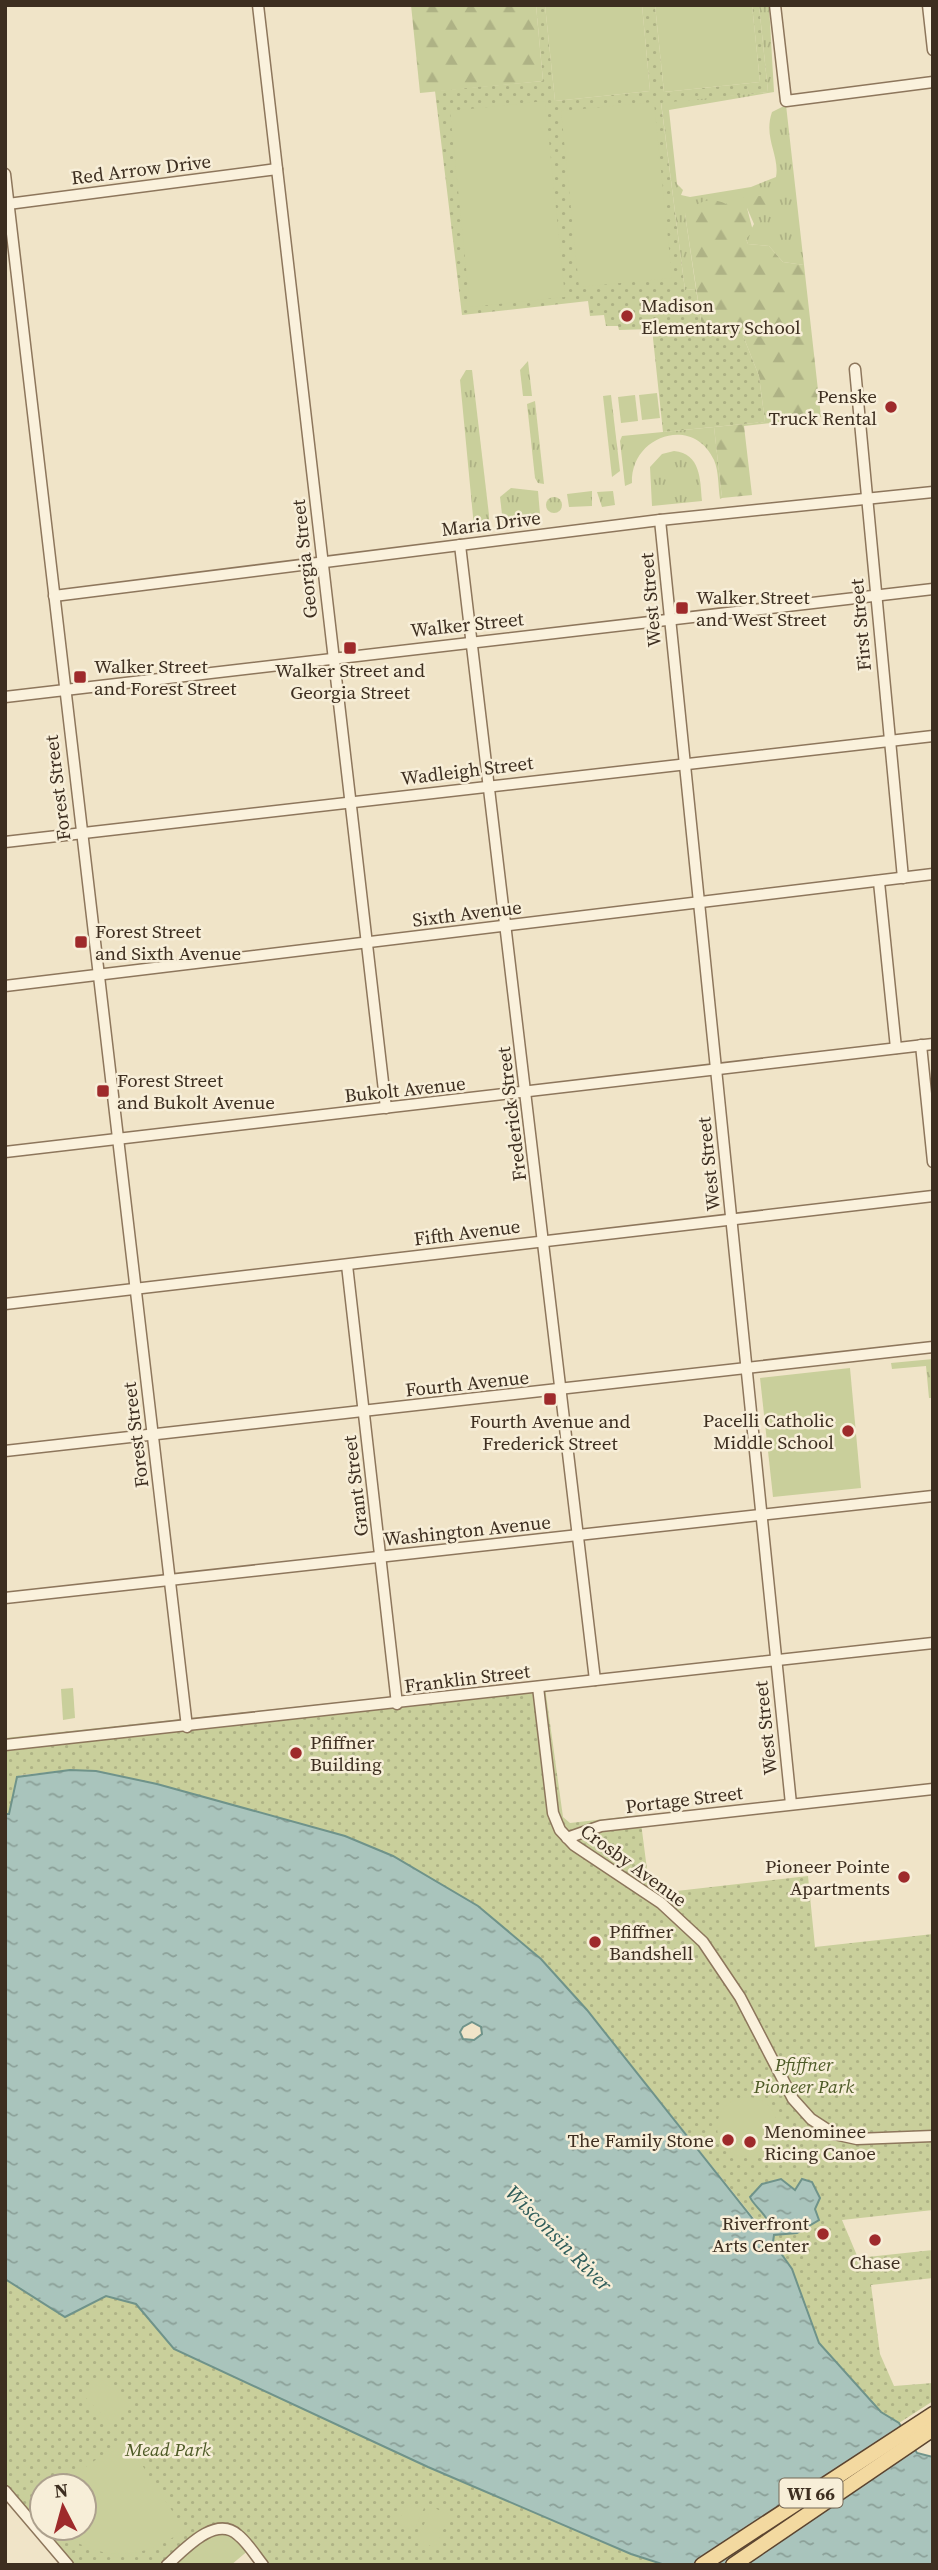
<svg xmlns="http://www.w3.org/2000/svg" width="938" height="2570" viewBox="0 0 938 2570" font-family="'Source Serif 4',serif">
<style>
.grass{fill:url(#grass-tufts)}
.forest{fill:url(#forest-firs)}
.park{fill:url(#park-dots);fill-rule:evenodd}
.garden{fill:#c9cf9b}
.water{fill:url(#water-ripples);stroke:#6f938a;stroke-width:2;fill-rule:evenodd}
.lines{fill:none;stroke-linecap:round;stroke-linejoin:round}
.minor-casing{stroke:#8d765c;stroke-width:13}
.major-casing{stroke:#5b4430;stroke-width:17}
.minor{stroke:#faf1dc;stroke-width:10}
.major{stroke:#f3d9a0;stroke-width:14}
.poi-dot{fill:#9e2a2b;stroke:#f7eed8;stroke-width:2.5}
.labels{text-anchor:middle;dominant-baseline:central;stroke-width:5;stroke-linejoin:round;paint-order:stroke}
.shield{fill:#f7eed8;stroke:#756857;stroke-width:2}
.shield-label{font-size:18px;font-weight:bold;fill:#3d2e20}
.street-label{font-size:19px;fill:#3d2e20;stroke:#f7eed8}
.poi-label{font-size:19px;fill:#3d2e20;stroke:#f7eed8;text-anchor:start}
.park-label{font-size:19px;font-style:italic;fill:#4d5a26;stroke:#f7eed8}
.water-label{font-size:21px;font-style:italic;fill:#2f5d5a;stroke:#f7eed8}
</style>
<defs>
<pattern id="grass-tufts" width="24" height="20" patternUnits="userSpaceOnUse" patternTransform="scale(1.75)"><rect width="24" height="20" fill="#c9cf9b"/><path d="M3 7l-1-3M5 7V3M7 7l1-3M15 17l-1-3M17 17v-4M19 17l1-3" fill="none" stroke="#aeb285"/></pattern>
<pattern id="forest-firs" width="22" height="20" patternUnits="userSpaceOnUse" patternTransform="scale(1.75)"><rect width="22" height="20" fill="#c9cf9b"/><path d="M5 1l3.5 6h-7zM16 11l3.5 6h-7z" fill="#aeb285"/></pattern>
<pattern id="park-dots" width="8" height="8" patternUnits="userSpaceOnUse" patternTransform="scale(1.75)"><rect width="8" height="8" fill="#c9cf9b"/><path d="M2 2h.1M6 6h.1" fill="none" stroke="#aeb285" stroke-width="1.8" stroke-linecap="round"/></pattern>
<pattern id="water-ripples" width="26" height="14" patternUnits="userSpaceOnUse" patternTransform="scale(1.75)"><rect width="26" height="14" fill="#a9c4bc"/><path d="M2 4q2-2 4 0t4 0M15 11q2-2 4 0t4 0" fill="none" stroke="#8ba098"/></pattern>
</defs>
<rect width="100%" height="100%" fill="#f0e4c8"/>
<g class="grass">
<path d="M759 5H769L774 92 669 110 677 184 683 190 681 195 690 197 751 187 776 177C780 155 763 138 772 112L786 105 804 265 783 262 769 246 748 244 746 239 754 224 747 208 727 204 685 214 696 289 685 290 661 102 768 92Z"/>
<path d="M528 361 532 396H523L520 370Z"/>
<path d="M466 370H472L489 515V524L484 532H478L474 527 460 380Z"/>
<path d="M611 395 620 471 612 477 603 396Z"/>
<path d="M535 401 544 484 538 483 535 478 527 404Z"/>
<path d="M714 427 722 498 720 499C718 486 719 472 714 460 693 414 630 436 632 483L625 486 620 441 622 436Z"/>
<path d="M674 451C701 454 700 479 702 501L652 506 650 467 662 454Z"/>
<path d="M511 488 538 491 540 514 503 523 500 497Z"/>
<path d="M592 491V506L569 507 567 494Z"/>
<path d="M613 491 615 505 602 507 597 492Z"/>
<circle cx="554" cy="505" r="8"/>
<path d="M933 1359V1398H929L926 1366 892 1369 891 1363Z"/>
</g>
<g class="forest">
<path d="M411 5H536L543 81 420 93Z"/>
<path d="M775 195 774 206 747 208 753 231 746 239 748 244 769 246 783 262 804 265 821 417 744 426 752 495 722 498 714 427 765 422 759 376 738 323 702 327 685 214C697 202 710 196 726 204L730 198Z"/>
</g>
<g class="park">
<path d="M536 5H545L555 101 650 91 642 5H655L664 92 760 82 752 5H759L768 92 661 103 685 290 696 289 702 327 738 323 759 376 765 422 663 432 652 329 619 330 618 326H606L604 315 590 316 588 301 462 315 435 91 543 81Z"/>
<path d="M544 1680 563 1817 570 1823 640 1815 649 1885 659 1893 808 1876 815 1947 933 1934V2210L842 2220 858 2258 933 2250V2278L871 2285 880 2354 894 2386 933 2383V2401L899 2423 881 2412 819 2343 792 2269 773 2242 587 2010 541 1958 478 1906 393 1856 345 1836 118 1775 70 1770 21 1775 17 1777 9 1814H5V1738Z"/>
<path d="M5 2279 65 2317 106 2296 136 2304 174 2349 631 2554 665 2565H263L238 2535 167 2565H68L5 2491ZM42 2486H84V2528H42Z"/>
</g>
<g class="garden">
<path d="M545 5H642L650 91 555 101Z"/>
<path d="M655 5H752L760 82 664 92Z"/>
<path d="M545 101 565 297 470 307 450 111Z"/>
<path d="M654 102 672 278 579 287 561 111Z"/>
<path d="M657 393 660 418 642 420 639 395Z"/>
<path d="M635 395 638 421 621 423 618 397Z"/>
<path d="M850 1368 861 1488 773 1497 760 1378Z"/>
<path d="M73 1688 75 1718 63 1720 61 1689Z"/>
<circle cx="747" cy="2127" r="30"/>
<path d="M103 2377 131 2403 111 2424 84 2396Z"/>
<path d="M125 2439 184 2529C149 2560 93 2564 59 2528H84V2486H59Z"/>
<path d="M408 2502 424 2508 414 2531 397 2524Z"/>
<path d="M432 2507 450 2515 435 2548 417 2540Z"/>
<path d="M224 2529 250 2549 231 2565H169L198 2539Z"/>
</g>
<path class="water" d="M70 1770 96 1771 157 1784 345 1836 393 1856 478 1906 541 1959 587 2010 761 2229 769 2227C768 2214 754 2207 750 2197L762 2184 781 2179 795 2190 802 2179 812 2182 820 2198 815 2209 819 2220 797 2233 774 2235 773 2242 792 2269 819 2343 881 2412 899 2423 917 2453 933 2457V2565H665L631 2554 428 2467 174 2349 136 2304 106 2296 65 2317 5 2279V1814H9L17 1777ZM472 2022 481 2027 482 2034 474 2040 463 2039 460 2032 463 2027Z"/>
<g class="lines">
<g class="minor-casing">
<g id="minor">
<path d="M258 5 386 1108"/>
<path d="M775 5 786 101 933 82"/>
<path d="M928 5 933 50"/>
<path d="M5 174 187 1727"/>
<path d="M8 204 277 169"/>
<path d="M855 369 903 878"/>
<path d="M660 520 791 1804"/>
<path d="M460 545 595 1680"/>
<path d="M54 596 660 520 933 492"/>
<path d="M5 697 933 589"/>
<path d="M5 842 933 736"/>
<path d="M879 882 896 1048"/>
<path d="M5 986 933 874"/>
<path d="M921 1045 933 1162"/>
<path d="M5 1152 933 1044"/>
<path d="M347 1265 397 1704"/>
<path d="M5 1304 933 1196"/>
<path d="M5 1451 933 1347"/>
<path d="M5 1598 933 1496"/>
<path d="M538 1687 553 1813 560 1830 574 1845 661 1903 703 1942 740 1997 793 2099 811 2119 834 2134 857 2139 933 2136"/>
<path d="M5 1745 933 1643"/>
<path d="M567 1838 601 1826 933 1789"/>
<path d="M5 2491 68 2565"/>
<path d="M167 2565C183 2551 215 2514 238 2535 248 2543 255 2555 263 2565"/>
</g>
</g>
<g class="major-casing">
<g id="major">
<path d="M702 2565 933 2414"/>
<path d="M733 2565 933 2429"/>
</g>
</g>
<use href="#minor" class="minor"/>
<use href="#major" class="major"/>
</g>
<g class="poi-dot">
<circle cx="627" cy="316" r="7"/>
<circle cx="891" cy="407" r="7"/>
<rect x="675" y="601" width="14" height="14" rx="3.5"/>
<rect x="343" y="641" width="14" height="14" rx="3.5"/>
<rect x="73" y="670" width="14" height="14" rx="3.5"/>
<rect x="74" y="935" width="14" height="14" rx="3.5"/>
<rect x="96" y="1084" width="14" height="14" rx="3.5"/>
<rect x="543" y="1392" width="14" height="14" rx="3.5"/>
<circle cx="848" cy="1431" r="7"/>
<circle cx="296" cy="1753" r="7"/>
<circle cx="904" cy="1877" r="7"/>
<circle cx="595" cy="1942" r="7"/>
<circle cx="728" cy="2140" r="7"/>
<circle cx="750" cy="2142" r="7"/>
<circle cx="823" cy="2234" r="7"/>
<circle cx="875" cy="2240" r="7"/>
</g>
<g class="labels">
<rect class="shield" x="779.5" y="2478.5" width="63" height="29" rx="5"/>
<g class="shield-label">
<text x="811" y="2493">WI 66</text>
</g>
<g class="street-label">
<text transform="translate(141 169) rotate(-7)">Red Arrow Drive</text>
<text transform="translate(491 523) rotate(-7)">Maria Drive</text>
<text transform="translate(304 559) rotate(-96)">Georgia Street</text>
<text transform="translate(650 600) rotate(-95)">West Street</text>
<text transform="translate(467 624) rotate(-6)">Walker Street</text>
<text transform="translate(860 625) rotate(-95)">First Street</text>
<text transform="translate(467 770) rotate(-7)">Wadleigh Street</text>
<text transform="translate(57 788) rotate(-97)">Forest Street</text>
<text transform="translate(467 913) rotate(-7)">Sixth Avenue</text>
<text transform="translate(405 1089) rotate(-6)">Bukolt Avenue</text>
<text transform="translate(511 1114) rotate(-97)">Frederick Street</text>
<text transform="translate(708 1164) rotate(-96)">West Street</text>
<text transform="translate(467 1232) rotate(-7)">Fifth Avenue</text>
<text transform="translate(467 1383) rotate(-6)">Fourth Avenue</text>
<text transform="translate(135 1435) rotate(-97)">Forest Street</text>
<text transform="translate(355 1486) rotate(-97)">Grant Street</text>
<text transform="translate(467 1530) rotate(-6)">Washington Avenue</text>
<text transform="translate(467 1678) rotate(-7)">Franklin Street</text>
<text transform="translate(765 1728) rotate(-96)">West Street</text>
<text transform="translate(684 1799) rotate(-7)">Portage Street</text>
<text transform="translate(634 1865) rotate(36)">Crosby Avenue</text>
</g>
<g class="poi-label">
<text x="641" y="305">Madison<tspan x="641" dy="22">Elementary School</tspan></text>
<text x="877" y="396" text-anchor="end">Penske<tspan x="877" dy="22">Truck Rental</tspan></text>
<text x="696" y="597">Walker Street<tspan x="696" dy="22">and West Street</tspan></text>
<text x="94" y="666">Walker Street<tspan x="94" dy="22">and Forest Street</tspan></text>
<text x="350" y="670" text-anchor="middle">Walker Street and<tspan x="350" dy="22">Georgia Street</tspan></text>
<text x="95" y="931">Forest Street<tspan x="95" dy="22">and Sixth Avenue</tspan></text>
<text x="117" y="1080">Forest Street<tspan x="117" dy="22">and Bukolt Avenue</tspan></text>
<text x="834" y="1420" text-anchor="end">Pacelli Catholic<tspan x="834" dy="22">Middle School</tspan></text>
<text x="550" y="1421" text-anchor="middle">Fourth Avenue and<tspan x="550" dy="22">Frederick Street</tspan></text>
<text x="310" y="1742">Pfiffner<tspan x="310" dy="22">Building</tspan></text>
<text x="890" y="1866" text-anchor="end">Pioneer Pointe<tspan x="890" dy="22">Apartments</tspan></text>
<text x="609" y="1931">Pfiffner<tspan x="609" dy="22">Bandshell</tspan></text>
<text x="764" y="2131">Menominee<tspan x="764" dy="22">Ricing Canoe</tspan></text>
<text x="714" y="2140" text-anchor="end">The Family Stone</text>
<text x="809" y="2223" text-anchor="end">Riverfront<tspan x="809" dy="22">Arts Center</tspan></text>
<text x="875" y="2262" text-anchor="middle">Chase</text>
</g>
<g class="park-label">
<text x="804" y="2064">Pfiffner<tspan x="804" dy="22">Pioneer Park</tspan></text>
<text x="168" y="2449">Mead Park</text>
</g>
<g class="water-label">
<text transform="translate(559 2238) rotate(45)">Wisconsin River</text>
</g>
</g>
<rect width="938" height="2570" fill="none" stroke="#3d2e20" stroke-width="14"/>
<g transform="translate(63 2507) rotate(354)"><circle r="33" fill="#f7eed8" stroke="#ada18e" stroke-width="2"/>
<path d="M0-5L12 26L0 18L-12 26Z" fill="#9e2a2b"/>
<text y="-10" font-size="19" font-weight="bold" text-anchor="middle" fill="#3d2e20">N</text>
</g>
</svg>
